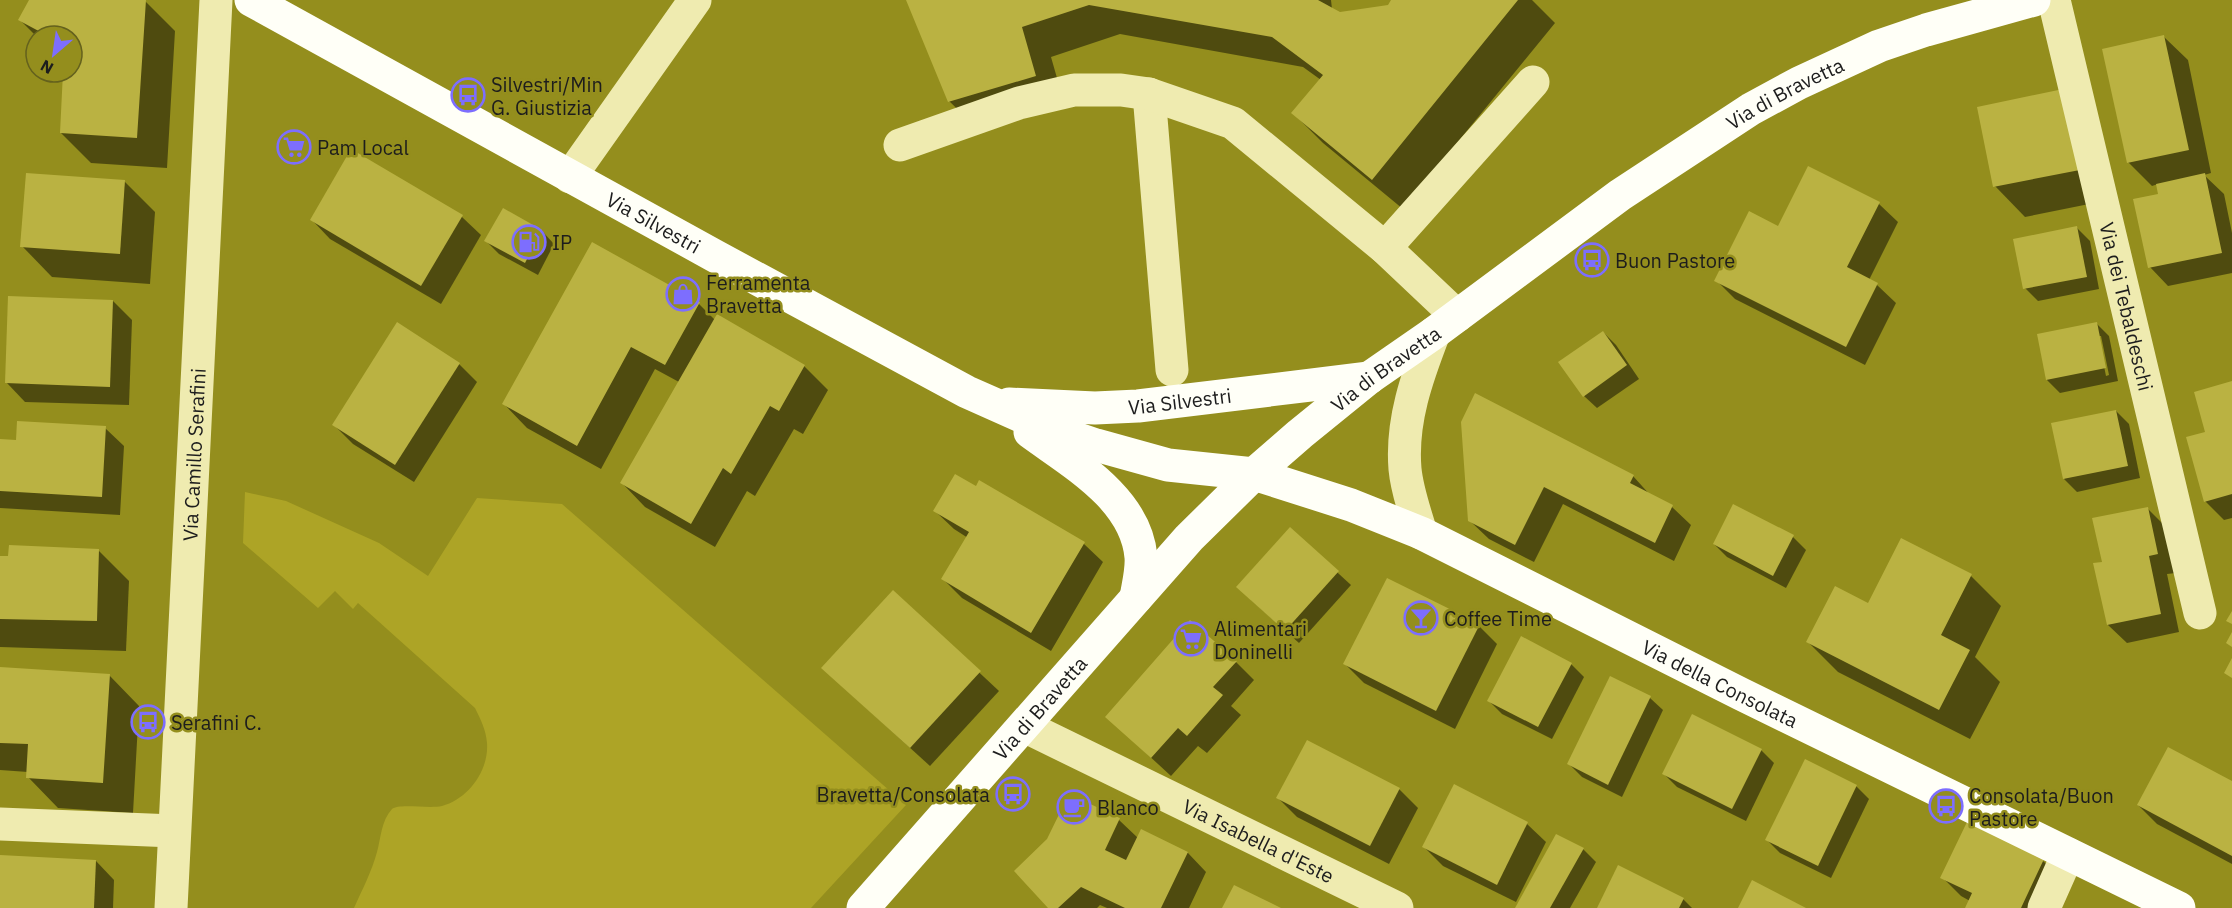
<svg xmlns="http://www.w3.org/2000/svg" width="2232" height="908" viewBox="0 0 2232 908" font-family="'IBM Plex Sans',sans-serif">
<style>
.green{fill:#ada426}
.shadow{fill:#0007;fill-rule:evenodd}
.building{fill:#bab242}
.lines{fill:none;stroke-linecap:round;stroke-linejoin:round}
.minor{stroke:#efebb0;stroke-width:33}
.major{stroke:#fffff7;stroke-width:33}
.labels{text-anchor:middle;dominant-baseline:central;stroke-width:5;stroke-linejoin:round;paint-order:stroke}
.poi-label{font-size:20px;fill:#1d1d1d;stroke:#948e1d;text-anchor:start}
.street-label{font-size:20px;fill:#1d1d1d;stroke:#948e1d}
</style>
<rect width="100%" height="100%" fill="#948e1d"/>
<path class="green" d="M245 492 286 501 379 543 428 576 477 498 562 504 906 805 811 908H354C362 890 372 871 377 852 381 838 381 821 392 809 399 803 428 809 442 806 468 799 489 771 487 743 486 730 481 720 475 708L358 603 353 609 335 591 318 608 243 543Z"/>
<g class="shadow">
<path d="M31 0H144L175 31 167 168 91 163 61 133 65 72H72V36H36L20 20Z"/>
<path d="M908 0H1331L1332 9 1340 14 1388 7 1393 0H1532L1555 23 1403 209 1323 143 1293 113 1321 80 1303 67 1120 34 1051 57 1065 106 980 131 949 101Z"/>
<path d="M2164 37 2188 60 2211 173 2204 175 2224 194 2232 233V273L2168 286 2150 267 2160 195 2158 184 2152 186 2128 162Z"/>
<path d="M2068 90 2114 199 2025 217 1995 186Z"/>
<path d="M352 152 462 217 481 235 441 304 330 239 312 220Z"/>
<path d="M1809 168 1879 204 1898 222 1869 280 1877 285 1896 303 1865 365 1735 299 1716 280 1779 228Z"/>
<path d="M124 181 155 212 150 284 52 277 22 246Z"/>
<path d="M503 210 542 231 554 244 538 275 499 254 486 241Z"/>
<path d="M2077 228 2090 241 2099 289 2038 301 2025 288Z"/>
<path d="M592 244 699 304 715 320 718 316 804 366 828 390 803 434 794 429 755 496 747 491 715 547 645 507 622 483 679 382 655 369 601 469 527 428 504 404Z"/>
<path d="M113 301 132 320 129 405 25 402 7 383Z"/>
<path d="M2096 323 2109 336 2118 381 2060 393 2047 380 2038 335ZM2098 336H2101L2109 375 2106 376Z"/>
<path d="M1603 332 1616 345 1639 379 1597 408 1584 396Z"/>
<path d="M459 364 477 382 414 482 353 444 334 425Z"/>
<path d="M2232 383V518L2224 520 2205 501 2207 433Z"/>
<path d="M2116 411 2129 424 2140 478 2077 492 2064 479Z"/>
<path d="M1462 422 1633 476 1651 496 1672 507 1691 525 1674 561 1563 504 1534 562 1489 539 1469 520Z"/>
<path d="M105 428 124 446 120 515 0 508V441H17Z"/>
<path d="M980 482 1084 544 1103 562 1051 651 962 598 943 579 968 538 954 529 935 511 976 488Z"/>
<path d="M1734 506 1793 537 1806 550 1786 588 1727 557 1714 544Z"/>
<path d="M2147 508 2166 527 2176 573 2167 574 2179 632 2127 643 2108 625 2103 563Z"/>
<path d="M1290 529 1351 585 1299 643 1251 600Z"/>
<path d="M98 550 129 581 126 651 0 647V557Z"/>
<path d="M1971 576 2001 606 1975 657 2000 682 1970 739 1838 672 1808 642 1868 605Z"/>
<path d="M893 592 999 691 930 766 842 686Z"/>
<path d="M1479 626 1497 644 1455 729 1364 683 1345 664Z"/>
<path d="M1236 662 1254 680 1231 706 1241 715 1207 753 1198 746 1171 776 1107 717Z"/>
<path d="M1571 664 1584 677 1552 739 1502 714 1489 701Z"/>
<path d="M0 668 109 675 139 706 133 813 58 808 28 777V772L0 770Z"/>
<path d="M1611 678 1650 698 1663 710 1622 797 1582 777 1569 764Z"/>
<path d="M1761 750 1774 763 1746 821 1677 787 1664 774Z"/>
<path d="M2232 782V864L2157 824 2138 805Z"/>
<path d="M1454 786 1527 824 1546 842 1516 902 1443 866 1424 847Z"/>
<path d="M1856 786 1869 799 1831 878 1780 853 1767 840Z"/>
<path d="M1399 789 1418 808 1389 864 1297 817 1278 798Z"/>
<path d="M1070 796 1119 820 1138 838 1142 831 1188 853 1206 872 1189 908H1107L1100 905 1097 908H1050L1048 840Z"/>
<path d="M1968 824 2043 861 2062 879 2048 908H1967L1970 901 1961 896 1942 877Z"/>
<path d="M1583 849 1596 862 1570 908H1517Z"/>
<path d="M0 856 96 861 114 880 113 908H0Z"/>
<path d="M1683 899 1692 908H1599Z"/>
</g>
<g class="building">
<path d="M29 0H146L137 138 60 133 63 72H72V36H48L18 20Z"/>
<path d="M906 0H1318L1340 12 1388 5 1391 0H1518L1372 180 1291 113 1323 75 1272 37 1089 5 1022 27 1036 76 948 102Z"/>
<path d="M2164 35 2189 150 2127 163 2102 49Z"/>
<path d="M2068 88 2085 169 1993 187 1977 107Z"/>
<path d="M351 149 463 215 421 286 310 220Z"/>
<path d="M1808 166 1880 202 1847 267 1878 283 1846 347 1714 281 1749 211 1778 226Z"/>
<path d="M26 173 125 180 120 254 20 247Z"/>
<path d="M2205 173 2222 253 2148 268 2133 199 2158 194 2156 184Z"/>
<path d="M503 208 542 230 525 263 484 241Z"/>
<path d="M2077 226 2087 277 2023 289 2013 239Z"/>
<path d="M592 242 700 302 665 365 631 347 577 446 502 404Z"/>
<path d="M8 296 113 300 110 387 5 383Z"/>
<path d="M717 314 805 365 779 411 770 406 731 474 723 468 691 524 620 483Z"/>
<path d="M397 322 460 363 395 465 332 425Z"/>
<path d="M2097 322 2106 368 2046 380 2037 334Z"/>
<path d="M1603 331 1627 365 1583 397 1558 362Z"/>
<path d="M2232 381V494L2204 502 2186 437 2205 432 2194 392Z"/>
<path d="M1475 393 1634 475 1630 483 1673 505 1655 543 1544 487 1515 545 1468 521 1461 422Z"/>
<path d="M2116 410 2128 466 2063 479 2051 423Z"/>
<path d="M17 421 106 426 102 497 0 491V439L16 440Z"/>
<path d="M955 474 976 486 979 480 1085 542 1031 633 941 579 969 532 933 511Z"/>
<path d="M1733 504 1794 535 1773 576 1713 544Z"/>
<path d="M2148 507 2158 554 2149 556 2161 614 2107 625 2093 563 2102 562 2092 518Z"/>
<path d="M1290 527 1339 571 1285 631 1236 587Z"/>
<path d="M1901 538 1972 574 1941 635 1970 650 1939 710 1806 642 1835 586 1868 603Z"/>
<path d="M9 545 99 549 97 621 0 619V556H8Z"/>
<path d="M1387 578 1480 624 1436 711 1343 664Z"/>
<path d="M893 590 981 671 910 748 821 668Z"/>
<path d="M2232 611V624L2226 621Z"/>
<path d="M1190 620 1237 661 1213 687 1223 695 1187 736 1178 728 1151 758 1105 717Z"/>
<path d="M2232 632V647L2226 643Z"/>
<path d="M1521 636 1572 663 1538 727 1487 701Z"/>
<path d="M2232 658V678L2224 673Z"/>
<path d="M0 667 110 674 103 783 26 778 28 744 0 743Z"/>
<path d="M1610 676 1651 696 1608 785 1567 764Z"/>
<path d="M1692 714 1762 749 1732 809 1662 774Z"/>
<path d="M1307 740 1400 788 1370 846 1276 798Z"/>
<path d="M2168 747 2232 781V856L2137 805Z"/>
<path d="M1805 759 1857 785 1818 866 1765 840Z"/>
<path d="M1454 784 1528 822 1497 885 1422 847Z"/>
<path d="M1069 794 1120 818 1105 850 1126 860 1141 829 1188 852 1161 908H1125L1081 887 1058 908H1048L1014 871 1047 839Z"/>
<path d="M1967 822 2044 859 2021 908H1965L1972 893 1940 878Z"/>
<path d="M1556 834 1584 848 1550 908H1515Z"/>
<path d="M0 855 96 860 94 908H0Z"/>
<path d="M1618 865 1684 898 1679 908H1597Z"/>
<path d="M1752 880 1806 908H1738Z"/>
<path d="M1234 885 1281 908H1222Z"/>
</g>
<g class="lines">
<g class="minor">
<path id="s1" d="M2054 0 2200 613"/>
<path d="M1149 94 1172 370"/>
<path d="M900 145 1019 103 1074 90H1121L1149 94 1233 123 1385 248 1457 316"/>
<path d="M570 177 695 0"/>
<path d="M1385 248 1533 82"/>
<path d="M1421 533C1415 512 1407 491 1405 469 1401 421 1417 377 1434 333"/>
<path id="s2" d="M1024 726 1397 908"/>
<path d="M0 824 174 831"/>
<path id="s3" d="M171 908 216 0"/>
<path d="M2044 908 2068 854"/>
</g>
<g class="major">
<path id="s4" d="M251 0 715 256 967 392 1055 431 1096 445 1168 465 1254 474 1351 505 1421 533 1741 694 2179 908"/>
<path id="s5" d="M1009 404 1095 408 1138 406 1369 378"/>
<path d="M1030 432C1072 463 1136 498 1141 557 1142 570 1138 585 1136 598"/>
<path id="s6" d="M863 908 1189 538 1254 474 1300 434 1369 378 1434 333 1620 195 1751 109 1799 83 1879 46 1926 30 2034 0"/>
</g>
</g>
<defs>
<g id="bus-ring" transform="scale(1.725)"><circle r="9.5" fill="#948e1d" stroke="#7d6efe" stroke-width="1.5"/><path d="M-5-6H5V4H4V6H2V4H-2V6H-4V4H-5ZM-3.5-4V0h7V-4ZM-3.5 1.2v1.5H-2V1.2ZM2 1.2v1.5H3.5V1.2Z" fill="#7d6efe"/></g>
<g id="supermarket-ring" transform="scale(1.725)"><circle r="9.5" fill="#948e1d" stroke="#7d6efe" stroke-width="1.5"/><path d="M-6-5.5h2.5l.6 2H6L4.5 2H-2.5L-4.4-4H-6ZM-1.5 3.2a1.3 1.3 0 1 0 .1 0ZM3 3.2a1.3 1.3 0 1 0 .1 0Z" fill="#7d6efe"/></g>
<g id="fuel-ring" transform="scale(1.725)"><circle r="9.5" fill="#948e1d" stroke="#7d6efe" stroke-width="1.5"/><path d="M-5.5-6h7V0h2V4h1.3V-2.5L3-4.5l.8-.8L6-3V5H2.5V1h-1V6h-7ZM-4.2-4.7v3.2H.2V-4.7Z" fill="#7d6efe"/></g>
<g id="shop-ring" transform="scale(1.725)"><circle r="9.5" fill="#948e1d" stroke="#7d6efe" stroke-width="1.5"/><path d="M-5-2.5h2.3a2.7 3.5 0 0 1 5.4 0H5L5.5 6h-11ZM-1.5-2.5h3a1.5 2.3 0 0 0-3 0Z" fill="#7d6efe"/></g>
<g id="bar-ring" transform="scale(1.725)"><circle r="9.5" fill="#948e1d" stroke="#7d6efe" stroke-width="1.5"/><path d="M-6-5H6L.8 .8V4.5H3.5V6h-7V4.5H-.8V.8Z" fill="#7d6efe"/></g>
<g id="cafe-ring" transform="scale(1.725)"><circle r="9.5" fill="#948e1d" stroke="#7d6efe" stroke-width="1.5"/><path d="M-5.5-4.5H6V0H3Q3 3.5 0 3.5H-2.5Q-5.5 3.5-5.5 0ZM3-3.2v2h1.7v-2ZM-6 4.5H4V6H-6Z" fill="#7d6efe"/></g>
</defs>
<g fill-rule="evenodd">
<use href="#bus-ring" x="468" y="95"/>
<use href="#supermarket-ring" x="294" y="147"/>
<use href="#fuel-ring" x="529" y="242"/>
<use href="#bus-ring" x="1592" y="260"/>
<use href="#shop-ring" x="683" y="294"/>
<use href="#bar-ring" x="1421" y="618"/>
<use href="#supermarket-ring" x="1191" y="639"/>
<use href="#bus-ring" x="148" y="722"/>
<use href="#bus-ring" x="1013" y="794"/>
<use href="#bus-ring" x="1946" y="806"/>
<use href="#cafe-ring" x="1074" y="807"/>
</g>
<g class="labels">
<g class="poi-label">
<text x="491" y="84">Silvestri/Min<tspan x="491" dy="23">G. Giustizia</tspan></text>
<text x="317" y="147">Pam Local</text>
<text x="552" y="242">IP</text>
<text x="1615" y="260">Buon Pastore</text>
<text x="706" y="282">Ferramenta<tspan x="706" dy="23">Bravetta</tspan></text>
<text x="1444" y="618">Coffee Time</text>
<text x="1214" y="628">Alimentari<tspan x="1214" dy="23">Doninelli</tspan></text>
<text x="171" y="722">Serafini C.</text>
<text x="990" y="794" text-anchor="end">Bravetta/Consolata</text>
<text x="1969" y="795">Consolata/Buon<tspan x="1969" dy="23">Pastore</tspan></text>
<text x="1097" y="807">Blanco</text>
</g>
<g class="street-label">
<text stroke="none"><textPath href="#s6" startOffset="1239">Via di Bravetta</textPath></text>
<text stroke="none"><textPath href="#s4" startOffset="460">Via Silvestri</textPath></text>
<text stroke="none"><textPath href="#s1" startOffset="315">Via dei Tebaldeschi</textPath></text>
<text stroke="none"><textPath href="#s6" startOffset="753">Via di Bravetta</textPath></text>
<text stroke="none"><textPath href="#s5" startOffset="171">Via Silvestri</textPath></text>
<text stroke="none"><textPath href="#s3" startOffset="454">Via Camillo Serafini</textPath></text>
<text stroke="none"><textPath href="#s4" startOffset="1629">Via della Consolata</textPath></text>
<text stroke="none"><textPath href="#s6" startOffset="267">Via di Bravetta</textPath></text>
<text stroke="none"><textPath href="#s2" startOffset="261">Via Isabella d'Este</textPath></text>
</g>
</g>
<g transform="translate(54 54) rotate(209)"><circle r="28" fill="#948e1d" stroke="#64611d" stroke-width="1.5"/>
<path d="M0-4.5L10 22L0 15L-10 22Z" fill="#7d6efe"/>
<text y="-9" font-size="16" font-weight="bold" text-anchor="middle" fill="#1d1d1d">N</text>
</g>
</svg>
